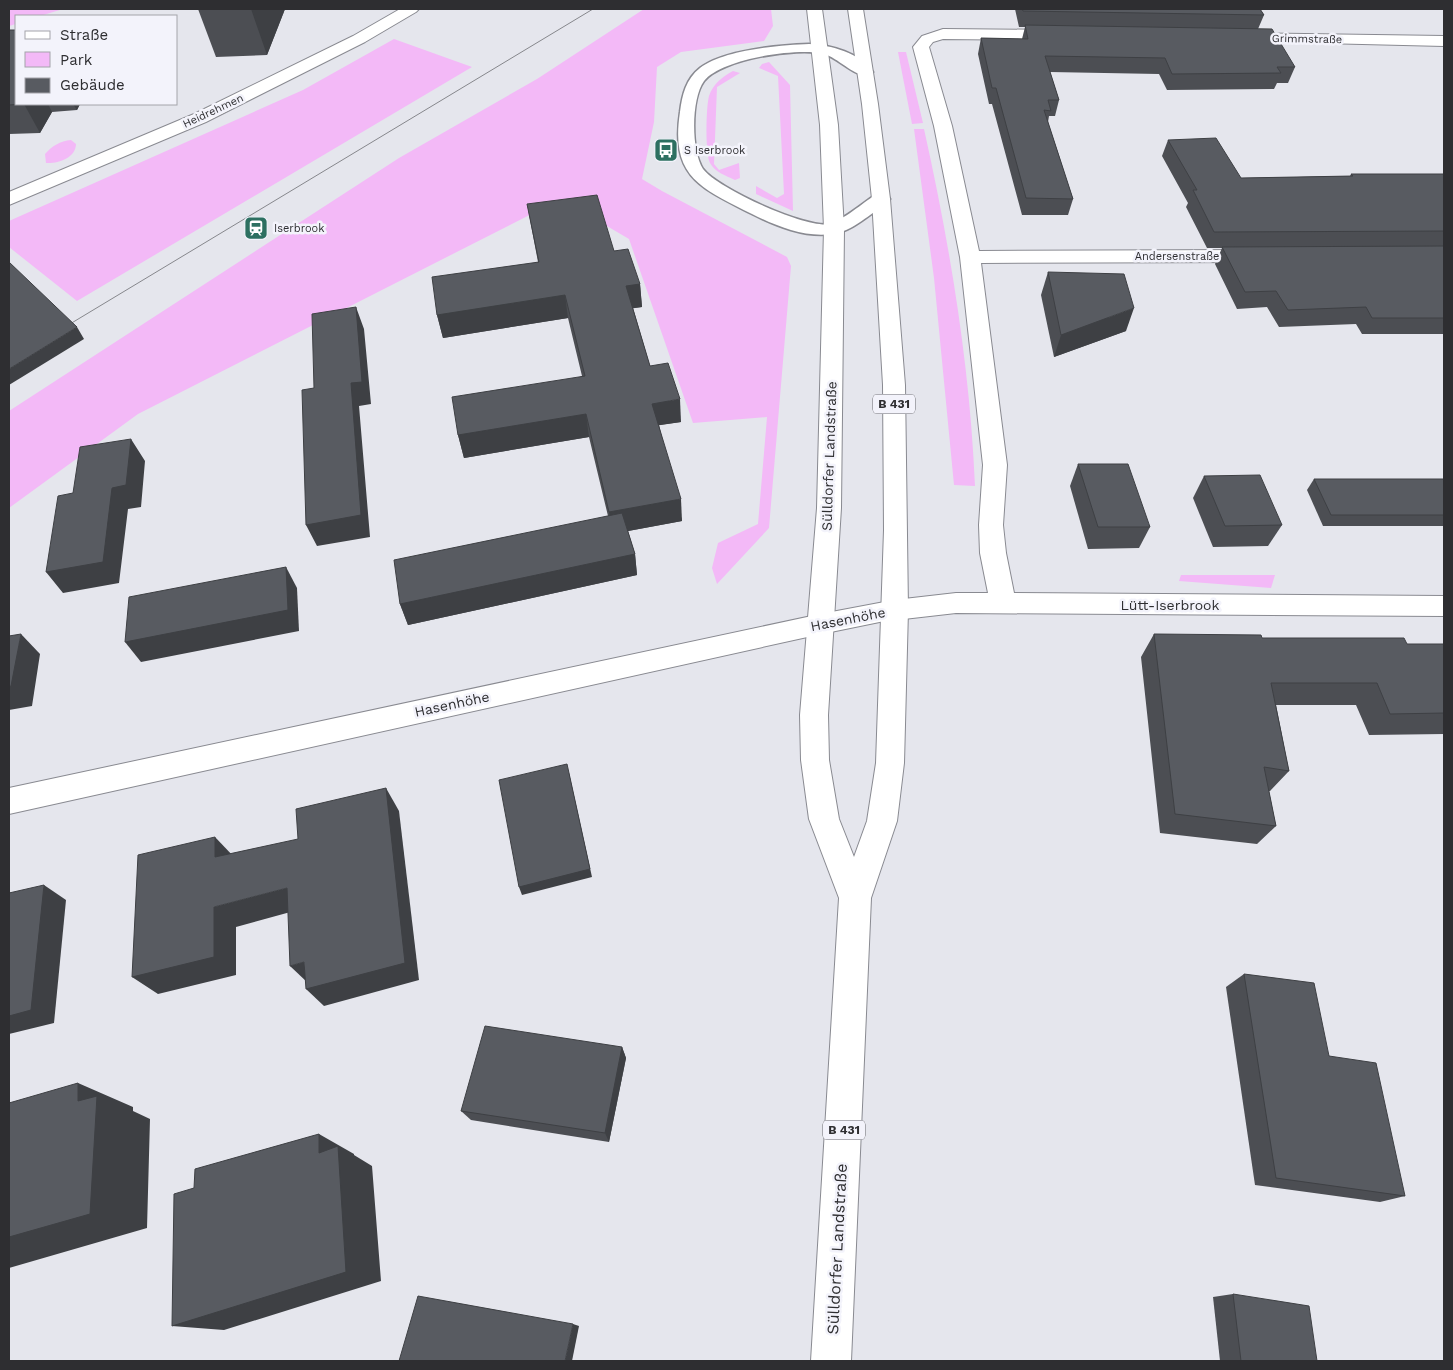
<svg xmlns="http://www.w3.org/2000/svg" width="1453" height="1370" viewBox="0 0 1453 1370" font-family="'Work Sans',sans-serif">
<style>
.green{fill:#f3b9f7}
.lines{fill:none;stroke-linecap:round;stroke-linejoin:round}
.service-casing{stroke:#898a91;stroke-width:3}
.minor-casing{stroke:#898a91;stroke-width:2}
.tertiary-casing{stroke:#898a91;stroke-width:2}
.primary-casing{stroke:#898a91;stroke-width:2}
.service{fill:#fff;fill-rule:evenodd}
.minor{fill:#fff;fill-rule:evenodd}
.tertiary{fill:#fff;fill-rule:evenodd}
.primary{fill:#fff;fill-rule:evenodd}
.tram{stroke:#86878c;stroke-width:1}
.wall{fill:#4c4e53}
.shaded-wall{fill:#3e4044}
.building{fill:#585b61;stroke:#3e4044}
.labels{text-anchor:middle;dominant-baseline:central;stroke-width:5;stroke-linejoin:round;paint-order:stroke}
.far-street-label{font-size:11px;fill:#2e2e31;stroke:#f3f3fb}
.far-poi-label{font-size:11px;fill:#2e2e31;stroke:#f3f3fb;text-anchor:start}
.shield{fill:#f3f3fb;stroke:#69696e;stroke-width:1}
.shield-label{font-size:12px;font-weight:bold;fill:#2e2e31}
.street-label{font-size:14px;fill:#2e2e31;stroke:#f3f3fb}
.near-street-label{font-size:16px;fill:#2e2e31;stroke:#f3f3fb}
</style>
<rect width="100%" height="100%" fill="#e5e6ed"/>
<g class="green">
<path d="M9 9H63L40 16H16V24L9 26Z"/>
<path d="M644 9H771L773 26 764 41 681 52 657 67 654 122 642 179 662 191 787 257 791 266 769 528 717 584 712 568 718 543 758 524 767 417 693 423 629 239 561 199 138 414 9 508V411L399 158 537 79Z"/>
<path d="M394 39 472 67 77 301 9 247V221L303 90Z"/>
<path d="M898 52H906L923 123 912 124Z"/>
<path d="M769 62 790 85 793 211 756 194V186L777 198 784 194 778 76 759 68 762 64Z"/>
<path d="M733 71 740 73 717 87 714 164 719 170 739 163 740 178 735 180C725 175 716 173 710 163 705 153 706 107 709 96 713 84 722 77 733 71Z"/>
<path d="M914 129H924C950 246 970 366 975 486L954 485 934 278Z"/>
<path d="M71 140 76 144C76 158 57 164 46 163L45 154C52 146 60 141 71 140Z"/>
<path d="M1181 575H1275L1271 588 1179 581Z"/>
</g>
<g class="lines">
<g class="service-casing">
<path id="service" d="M809 44C831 45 860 53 873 72L871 75C856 79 839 58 824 54 798 47 721 59 704 81 691 99 691 150 703 169 717 188 806 229 830 224 843 220 863 203 875 195L881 194 887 195 890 199 887 203C871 213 852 232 832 234 805 238 776 226 752 214 701 188 670 177 680 112 682 95 686 79 700 68 723 50 780 45 809 44Z"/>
</g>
<g class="minor-casing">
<g id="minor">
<path d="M400 9H419L416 12 365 42 206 122 9 205V192L194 114 353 36Z"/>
<path d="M943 29 1060 30 1066 32 1068 35 1066 38 1060 40 943 39 933 42 929 47 952 126 979 251 1255 250 1262 252 1265 256 1262 260 1255 262 981 263 1007 465 1003 525 1006 553 1014 593 1444 596V616L956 613 895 620 886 617 882 610 886 603 895 600 956 593H988L980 553 979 525 983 465 960 257 934 126 913 47 922 36Z"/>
<path d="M1241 33 1444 36V46L1235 41 1233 38 1235 35Z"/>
<path d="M821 614 830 617 834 624 830 631 821 634 9 814V788Z"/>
</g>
</g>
<g class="tertiary-casing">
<path id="tertiary" d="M895 600 904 603 908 610 904 617 821 634 812 631 808 624 812 617 821 614Z"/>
</g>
<g class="primary-casing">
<path id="primary" d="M807 9H822L838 125 844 229 841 508 828 715 829 760 839 819 854 857 867 821 876 763 884 530 883 385 872 199 862 104 848 9H863L878 104 890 199 905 385 908 610 904 763 897 821 871 898 851 1361H811L839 898 809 819 801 760 800 715 817 508 824 229 820 125Z"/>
</g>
<use href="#service" class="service"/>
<use href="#minor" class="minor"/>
<use href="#tertiary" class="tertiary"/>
<use href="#primary" class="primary"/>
<path class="tram" d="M60 330 593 9"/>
</g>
<g class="wall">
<path d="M198 9H285L267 55 216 57Z"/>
<path d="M1015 9H1260L1264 15 1258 29 1295 67 1288 83H1277L1274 89 1167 90 1159 74 1050 72 1059 100 1055 116H1049L1048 122 1073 199 1068 215H1022L992 104H989L978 54 981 38 1022 39 1025 27H1019Z"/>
<path d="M9 30 16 104H80L77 110 52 112 40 133 9 134Z"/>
<path d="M1168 140 1241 178 1350 176 1351 174H1444V334H1362L1356 324 1279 327 1267 307 1237 309 1215 264 1222 248H1207L1186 207 1188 203 1162 156Z"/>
<path d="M527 204 614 251 640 284 642 307 633 308 650 366 681 422 659 425 682 521 628 531 635 554 637 575 408 625 400 604 608 516 589 437 464 458 458 435 582 376 568 318 443 338 437 315 538 262Z"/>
<path d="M1048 272 1126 331 1054 357 1041 295Z"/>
<path d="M1078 464 1150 527 1139 548 1088 549 1070 486Z"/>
<path d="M1204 476 1282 525 1268 546 1213 547 1193 498Z"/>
<path d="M1314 479H1444V526H1323L1307 490Z"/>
<path d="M1154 634 1262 638 1407 644H1444V734L1369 735 1356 705H1276L1289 771 1270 791H1269L1276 826 1257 844 1160 833 1141 657Z"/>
<path d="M1244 974 1329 1056 1405 1196 1380 1202 1255 1185 1226 987Z"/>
<path d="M622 1047 626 1058 609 1142 471 1120 461 1111Z"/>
<path d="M1233 1294 1317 1361H1220L1213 1297Z"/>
</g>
<g class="shaded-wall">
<path d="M251 9H285L267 55Z"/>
<path d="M24 104H48L52 112 40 133Z"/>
<path d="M73 104H80L77 110Z"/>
<path d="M640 284 642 307 628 309 626 286Z"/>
<path d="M565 295 568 318 443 338 437 315Z"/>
<path d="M356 307 364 329 371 404 359 406 370 537 317 546 306 525 351 383Z"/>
<path d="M1134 308 1126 331 1054 357 1061 335Z"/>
<path d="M77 327 84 339 9 385V369Z"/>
<path d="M680 399 681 422 654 426 652 404Z"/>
<path d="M586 414 589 437 464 458 458 435Z"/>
<path d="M131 439 145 461 141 507 128 509 119 583 63 593 46 572 112 488Z"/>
<path d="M681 499 682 521 612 534 609 512Z"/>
<path d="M635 554 637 575 408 625 400 604Z"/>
<path d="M286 567 297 588 299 631 141 662 125 642Z"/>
<path d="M21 634 40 654 32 706 9 710V687Z"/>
<path d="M569 773 592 877 522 895 519 887Z"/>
<path d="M386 788 399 811 419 980 324 1006 306 989Z"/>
<path d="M215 837 235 858 215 857Z"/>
<path d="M44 885 66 900 54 1023 9 1034V1016Z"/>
<path d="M287 888 305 908 236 927V975L158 994 132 977 214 907Z"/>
<path d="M304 962 308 983 290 966Z"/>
<path d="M622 1047 626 1058 609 1142 605 1133Z"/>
<path d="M78 1083 133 1107V1111L150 1119 147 1228 9 1268V1237L78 1101Z"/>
<path d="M319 1134 354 1154V1155L372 1166 381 1281 224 1330 172 1326 319 1153Z"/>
<path d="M573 1324 579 1326 572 1361H565Z"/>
</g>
<g class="building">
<path d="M1022 9H1260L1264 15 1023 11Z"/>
<path d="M1025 25 1272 29 1295 67H1277L1281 73 1172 74 1165 58 1045 56 1059 100H1048L1051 111 1044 110 1073 199 1026 198 996 88H992L981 38 1028 39Z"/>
<path d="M9 30H16V104H24L9 105Z"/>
<path d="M1216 138 1241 178 1353 176 1351 174H1444V231L1214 232 1193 190H1197L1168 140Z"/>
<path d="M597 195 614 251 628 249 640 284 626 286 650 366 668 363 680 399 652 404 681 499 609 512 586 414 458 435 452 397 585 376 565 295 437 315 432 277 539 262 527 204Z"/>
<path d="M1444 246V318H1372L1366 307 1288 310 1276 291 1245 292 1222 247Z"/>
<path d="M9 262 77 327 9 369Z"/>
<path d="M1048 272 1124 274 1134 308 1061 335Z"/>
<path d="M356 307 362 382 351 383 361 515 306 525 302 390 314 388 312 314Z"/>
<path d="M131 439 126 485 112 488 103 562 46 572 58 496 73 493 80 447Z"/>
<path d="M1078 464H1128L1150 527H1098Z"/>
<path d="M1260 475 1282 525 1225 526 1204 476Z"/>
<path d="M1314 479H1444V515H1331Z"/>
<path d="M622 513 635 554 400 604 394 560Z"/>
<path d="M286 567 288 610 125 642 129 597Z"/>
<path d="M21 634 11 686 9 687V636Z"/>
<path d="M1154 634 1261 635 1262 638H1404L1407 644H1444V713L1390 714 1377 683H1271L1289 771 1264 767 1276 826 1175 814Z"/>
<path d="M567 764 590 869 519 887 499 780Z"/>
<path d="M386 788 405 963 306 989 304 962 290 966 287 888 214 907V957L132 977 138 855 215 837V857L298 839 296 809Z"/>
<path d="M44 885 31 1010 9 1016V893Z"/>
<path d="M1244 974 1314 983 1329 1056 1376 1063 1405 1196 1276 1178Z"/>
<path d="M485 1026 622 1047 605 1133 461 1111Z"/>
<path d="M78 1083V1101L97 1096 90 1214 9 1237V1103Z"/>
<path d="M319 1134V1153L338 1146 346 1272 172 1326 174 1194 194 1188 195 1169Z"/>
<path d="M1233 1294 1309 1306 1317 1361H1241Z"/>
<path d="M418 1296 573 1324 565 1361H399Z"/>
</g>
<defs>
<g id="bus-square" transform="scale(1.25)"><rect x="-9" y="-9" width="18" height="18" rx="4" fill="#2d7061" stroke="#f3f3fb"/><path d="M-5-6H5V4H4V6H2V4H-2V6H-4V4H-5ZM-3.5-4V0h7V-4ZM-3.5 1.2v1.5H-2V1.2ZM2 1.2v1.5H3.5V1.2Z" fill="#fff"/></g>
<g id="station-square" transform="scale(1.25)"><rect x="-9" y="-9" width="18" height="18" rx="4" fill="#2d7061" stroke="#f3f3fb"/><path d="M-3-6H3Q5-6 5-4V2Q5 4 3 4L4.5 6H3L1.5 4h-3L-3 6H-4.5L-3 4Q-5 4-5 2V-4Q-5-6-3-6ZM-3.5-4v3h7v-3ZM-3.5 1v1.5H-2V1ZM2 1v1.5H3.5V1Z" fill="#fff"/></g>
</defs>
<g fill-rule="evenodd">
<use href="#bus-square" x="666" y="150"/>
<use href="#station-square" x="256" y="228"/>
</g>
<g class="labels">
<g class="far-street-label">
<text transform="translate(1307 39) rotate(1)">Grimmstraße</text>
<text transform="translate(213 111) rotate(-25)">Heidrehmen</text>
<text x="1177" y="256">Andersenstraße</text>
</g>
<g class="far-poi-label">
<text x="684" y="150">S Iserbrook</text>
<text x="274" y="228">Iserbrook</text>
</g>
<g class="shield">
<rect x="873" y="394.5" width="42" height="19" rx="4"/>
<rect x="823" y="1120.5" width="42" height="19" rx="4"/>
</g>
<g class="shield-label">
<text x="894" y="404">B 431</text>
<text x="844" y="1130">B 431</text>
</g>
<g class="street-label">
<text transform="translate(829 456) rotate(-88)">Sülldorfer Landstraße</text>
<text x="1170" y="605">Lütt-Iserbrook</text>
<text transform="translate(848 619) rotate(-11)">Hasenhöhe</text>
<text transform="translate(452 704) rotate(-12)">Hasenhöhe</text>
</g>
<g class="near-street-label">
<text transform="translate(837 1249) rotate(-87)">Sülldorfer Landstraße</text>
</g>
</g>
<rect width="1453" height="1370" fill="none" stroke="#2e2e31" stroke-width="20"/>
<rect x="15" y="15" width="162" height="90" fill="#f3f3fb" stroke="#a4a4aa"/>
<rect x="25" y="31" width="25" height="8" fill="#ffffff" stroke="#a4a4aa"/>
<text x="60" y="40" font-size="15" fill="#2e2e31">Straße</text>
<rect x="25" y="52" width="25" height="15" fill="#f3b9f7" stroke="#a4a4aa"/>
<text x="60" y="65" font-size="15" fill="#2e2e31">Park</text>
<rect x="25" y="78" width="25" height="15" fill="#585b61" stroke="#a4a4aa"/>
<text x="60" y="90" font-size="15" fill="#2e2e31">Gebäude</text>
</svg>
